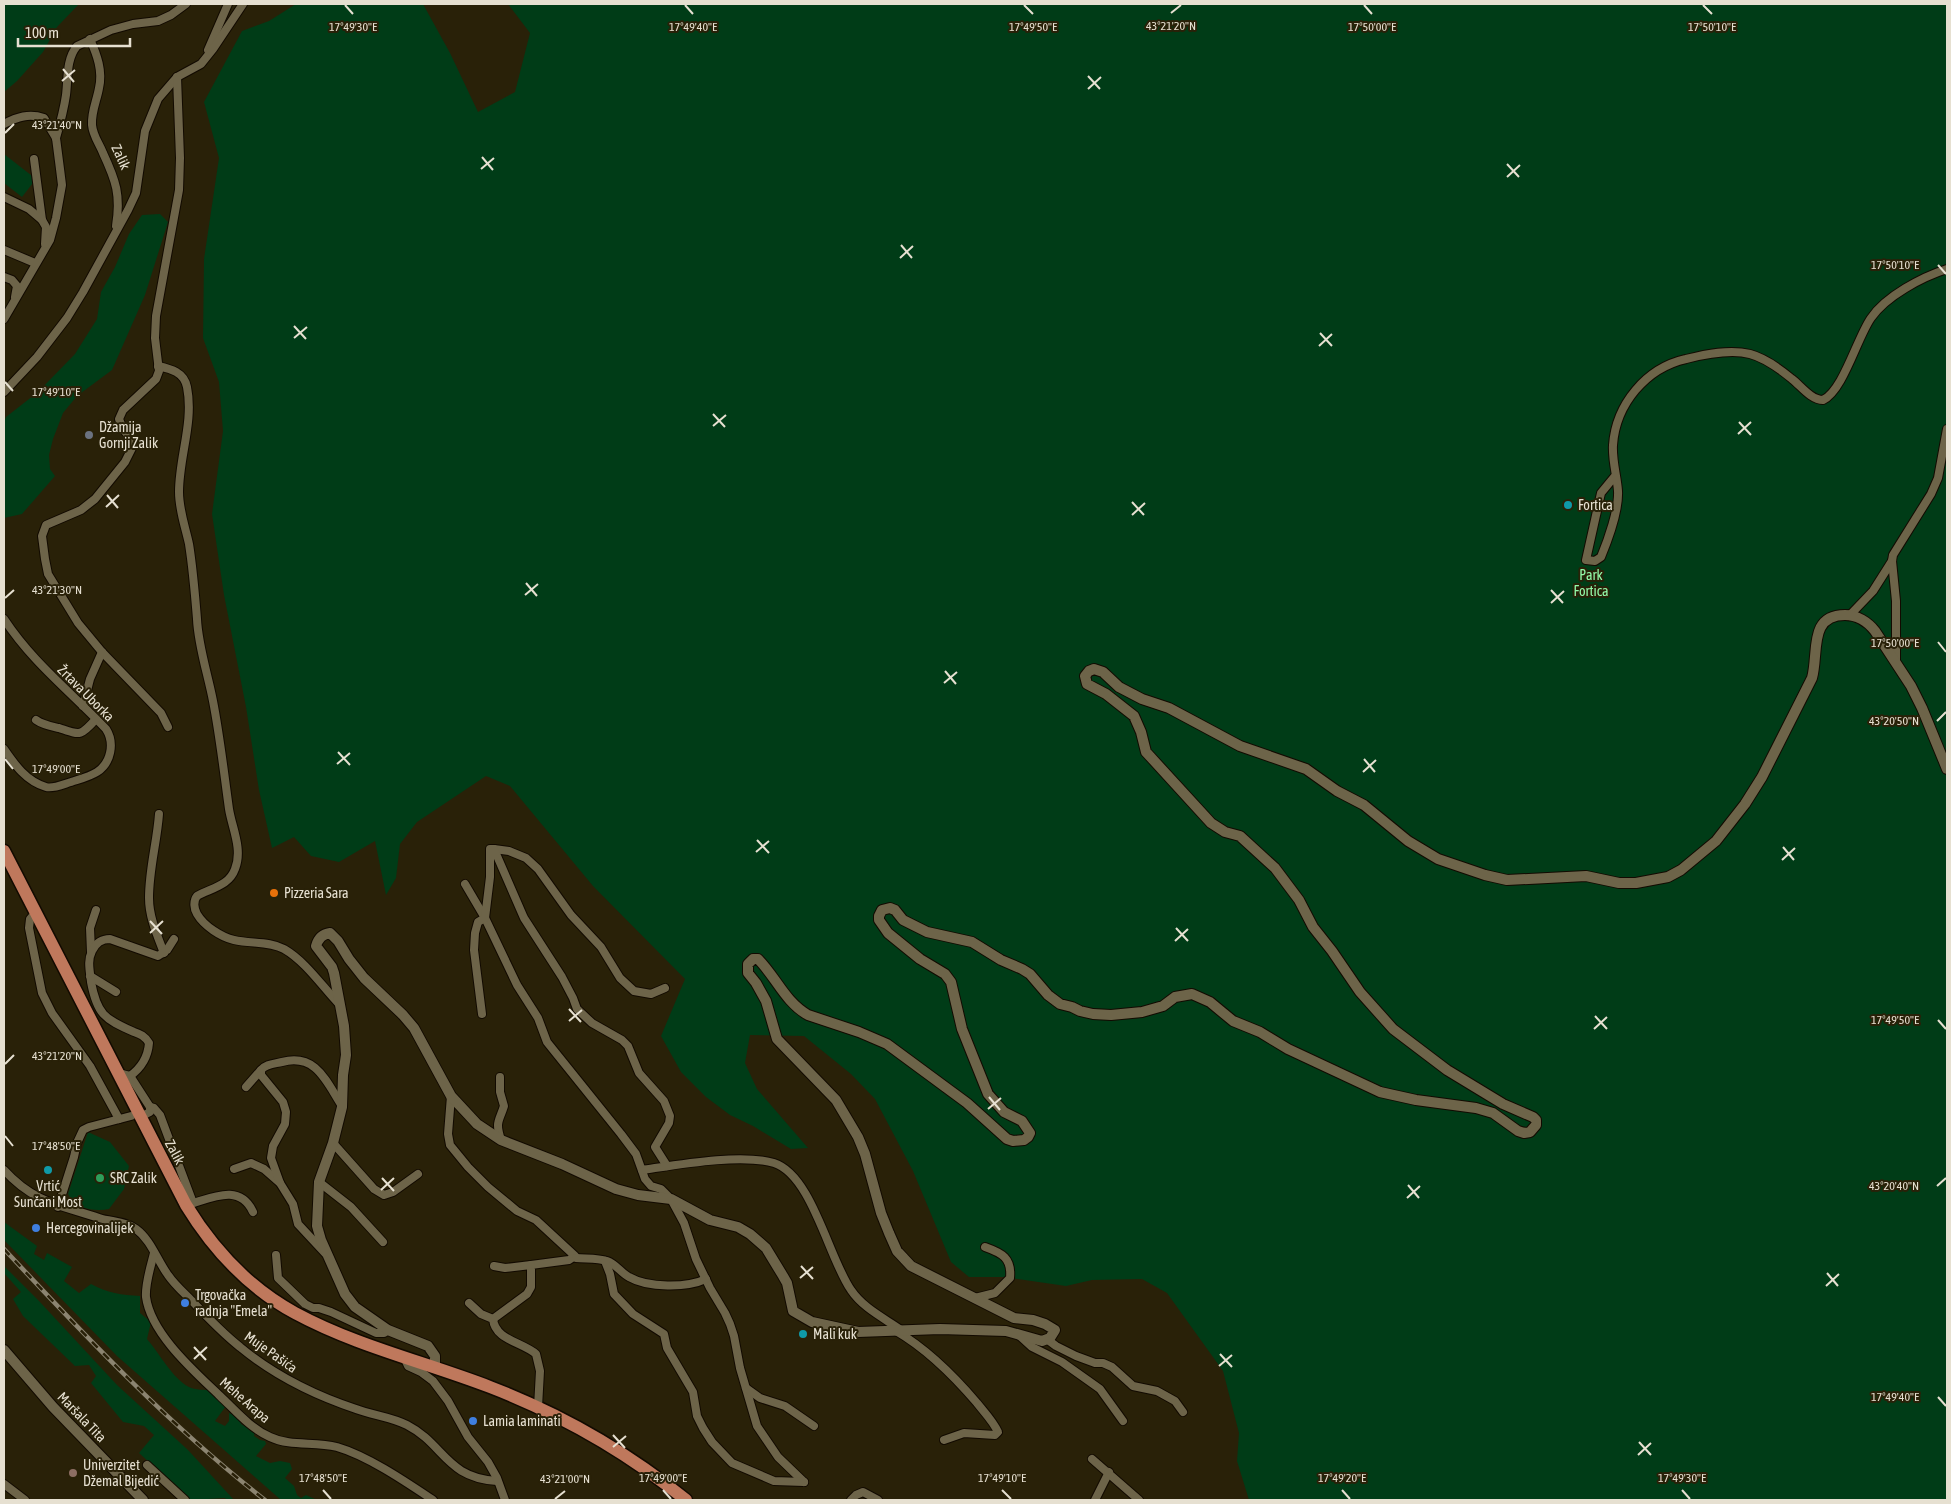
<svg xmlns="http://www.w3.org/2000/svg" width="1951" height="1504" viewBox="0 0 1951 1504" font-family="'Asap Condensed',sans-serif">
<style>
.green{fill:#003c17}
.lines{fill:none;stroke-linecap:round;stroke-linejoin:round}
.minor-casing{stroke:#120a00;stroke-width:10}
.tertiary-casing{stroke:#120a00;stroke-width:12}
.primary-casing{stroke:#120a00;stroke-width:15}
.minor{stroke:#6d6449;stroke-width:8}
.tertiary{stroke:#6d6449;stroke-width:10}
.primary{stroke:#bf785c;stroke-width:12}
.rail-casing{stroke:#8b8470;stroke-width:4.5}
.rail{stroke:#292108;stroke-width:2.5;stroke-dasharray:8;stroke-linecap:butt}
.ticks{fill:none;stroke:#e6e0d1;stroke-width:2}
.worship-dot{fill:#6b7280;stroke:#292108;stroke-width:2}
.culture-dot{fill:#0f9aa8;stroke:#292108;stroke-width:2}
.food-dot{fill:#e8710a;stroke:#292108;stroke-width:2}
.leisure-dot{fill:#2e9e5b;stroke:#292108;stroke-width:2}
.shop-dot{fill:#3f7fe0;stroke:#292108;stroke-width:2}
.education-dot{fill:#8d6e63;stroke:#292108;stroke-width:2}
.labels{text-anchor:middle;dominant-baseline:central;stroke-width:4;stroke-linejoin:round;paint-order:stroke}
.street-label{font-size:14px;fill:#e6e0d1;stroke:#292108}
.poi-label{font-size:14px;fill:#e6e0d1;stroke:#292108;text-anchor:start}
.park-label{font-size:14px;fill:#93faa9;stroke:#292108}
.ticks-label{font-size:12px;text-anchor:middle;fill:#e6e0d1;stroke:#292108;stroke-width:4;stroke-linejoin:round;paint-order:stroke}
</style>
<rect width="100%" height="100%" fill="#292108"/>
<g class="green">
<path d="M4 4H79L57 27 43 52 17 81 4 92Z"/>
<path d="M296 4H423L450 53 478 112 515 92 530 33 508 4H1947V1500H1249L1237 1461 1239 1433 1223 1371 1167 1293 1142 1279 1092 1280 1066 1286 1004 1277H969L951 1262 913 1171 875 1099 851 1074 804 1036 750 1035 745 1063 757 1089 808 1148 791 1149 753 1126 730 1115 706 1097 681 1072 661 1036 685 979 593 886 510 786 486 776 417 822 400 844 396 878 386 895 375 841 339 862 311 856 294 837 272 848 259 790 246 707 224 595 212 514 223 431 219 382 203 338 204 259 219 158 204 102 242 31 269 21Z"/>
<path d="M4 154 36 179 22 197 4 183Z"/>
<path d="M160 214 168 222 145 295 112 370 77 396 63 413 53 439 49 455 50 469 55 476 22 514 4 518V422L6 417 38 392 75 354 97 319 101 292 115 267 129 234 142 215Z"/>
<path d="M88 1132 110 1142 129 1166 124 1189 109 1209C95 1212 75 1209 68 1194Z"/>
<path d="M4 1222 37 1246 34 1254 44 1260 47 1253 72 1267 64 1281 79 1293 91 1284C107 1293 122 1295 140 1296V1313L151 1322 147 1339C160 1354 172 1378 189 1387 195 1390 205 1390 212 1390L226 1406 215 1421 225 1426 229 1421V1413L239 1417 241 1424 255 1432 254 1436 260 1440 265 1441 266 1444 256 1456 270 1463 280 1461 290 1463 292 1469 285 1478 294 1486 297 1495 301 1498 306 1495 317 1500H281L117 1356 4 1240Z"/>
<path d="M4 1266 39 1301 117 1385 188 1450 234 1500H227L225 1498 191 1500 139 1453 154 1435 144 1426 123 1422 91 1383 96 1376 89 1365 75 1366 23 1316 13 1299 21 1292 4 1273Z"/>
</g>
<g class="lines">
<g class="minor-casing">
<g id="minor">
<path d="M90 39C97 55 103 71 99 88 97 100 91 112 92 125 93 136 99 143 103 153 116 181 121 195 116 226"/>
<path d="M208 50 228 4"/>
<path d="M4 124C17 117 29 113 44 118L56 138 60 169 62 185 56 218 50 240 4 319"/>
<path d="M56 138C60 124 64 109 66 95 68 79 66 59 77 46L111 30 133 24 158 21 171 15 186 4"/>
<path d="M34 159 42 220 46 227 45 244"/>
<path d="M4 197 29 209 42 220"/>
<path d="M4 250 35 263"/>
<path d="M4 277 12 280 17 286 15 297"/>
<path d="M158 366C171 369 184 372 187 387 194 422 179 457 179 492 179 510 185 526 189 544 193 569 195 594 197 619 198 645 208 675 213 701 220 737 224 773 229 809 232 828 243 849 235 869 229 886 211 888 197 896 193 901 194 909 197 914 204 926 221 937 234 940 251 944 269 941 284 949 305 961 322 986 339 1004"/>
<path d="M4 392 37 357 67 318 83 292 128 210 136 193 145 131 158 99 177 77 201 64 213 49 243 4"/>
<path d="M1615 476 1601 493 1586 560 1595 561 1601 557C1608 540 1619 509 1618 491 1617 476 1612 461 1613 445 1616 404 1646 368 1686 359 1706 354 1730 349 1750 354 1765 358 1780 369 1792 379 1801 386 1811 400 1823 400 1843 391 1857 338 1871 318 1886 296 1922 277 1947 269"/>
<path d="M1850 615 1873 591 1892 561"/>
<path d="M4 619C33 663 70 691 106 729 115 743 111 763 97 772 89 777 80 779 71 782 64 784 53 789 46 787 26 781 15 765 4 749"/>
<path d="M1896 661V601L1892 561 1893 555 1931 494 1938 478 1947 429"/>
<path d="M83 706 90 679 102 652"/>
<path d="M36 720C43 725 50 726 59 728 80 735 80 737 96 719"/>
<path d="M168 727 161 713 102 652 78 623 48 574 45 559 42 536 46 525 81 510 95 499 125 462 133 446 131 439 123 429 119 419 123 410 156 379 159 371 155 338 156 316 179 190 180 158 177 77"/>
<path d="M159 814C157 842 149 869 149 898 149 917 157 935 164 953"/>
<path d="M494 849 509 851 526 858 538 869 571 915 601 947 620 978 634 991 651 994 665 988"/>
<path d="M465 884 485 918 517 985 538 1018 547 1042 621 1134 636 1154 645 1179 651 1186 661 1189 671 1199 684 1223 696 1259 710 1288 725 1313 730 1324 734 1336 740 1368 757 1426 778 1457 804 1482"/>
<path d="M36 912 30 919 29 928 42 993 52 1013 90 1066 119 1119"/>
<path d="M91 952 90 928 96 910"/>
<path d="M90 976 116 992"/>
<path d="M482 1014 474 950 475 933 478 922 485 918 490 877V849H494L524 918 562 977 573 998 577 1009 592 1023 622 1040 628 1046 639 1073 664 1101 670 1116 669 1123 655 1147 667 1166"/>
<path d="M118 1073 130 1076C141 1068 148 1056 149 1043 145 1036 140 1034 134 1032 104 1019 97 1014 91 982 90 971 87 961 92 951 96 943 101 939 110 939L158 956 167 950 174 939"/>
<path d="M130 1076 150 1107V1112L146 1114"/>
<path d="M500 1077V1092L504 1106C499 1122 495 1121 501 1140"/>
<path d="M246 1087 261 1070"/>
<path d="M451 1096 448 1134 450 1145 468 1167 488 1187 517 1211 536 1220 575 1256 569 1260 531 1265V1287L527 1294 493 1319"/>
<path d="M150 1107 154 1108 160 1115 193 1203"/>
<path d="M333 1143 374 1189 384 1195 393 1192 418 1174"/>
<path d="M234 1169 251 1163 264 1169 280 1183 293 1204 298 1224 325 1253"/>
<path d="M4 1170C34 1203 60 1205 99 1218 111 1222 125 1221 136 1229 151 1240 157 1260 168 1275 174 1284 183 1292 191 1300 207 1317 222 1333 240 1347 275 1376 314 1395 356 1409 372 1415 392 1417 407 1425 444 1444 446 1478 497 1481"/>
<path d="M642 1170C676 1165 741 1153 774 1163 812 1175 829 1259 851 1290 863 1308 884 1318 901 1330"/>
<path d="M319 1182 351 1207 383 1242"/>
<path d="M280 1183 271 1158 273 1146 285 1124 286 1112 283 1102 261 1075V1070C266 1064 274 1064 282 1062 316 1053 326 1081 342 1106"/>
<path d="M190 1204C214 1197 240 1184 253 1212"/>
<path d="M58 1207 74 1157 77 1143 83 1130 89 1127 131 1116"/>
<path d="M154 1253C151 1266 145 1283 146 1297 151 1334 195 1372 220 1396 236 1411 250 1428 270 1437 291 1447 314 1441 337 1447 368 1456 406 1482 433 1500"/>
<path d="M276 1255 278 1278 305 1304 313 1308H319L331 1312 376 1333H384L388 1330"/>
<path d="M576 1258C586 1259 597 1258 607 1261 616 1264 621 1273 629 1277 648 1288 687 1288 706 1279"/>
<path d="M605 1261 610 1274 614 1294 633 1314 664 1334 667 1348 693 1392 697 1416 703 1428 712 1442 732 1463 774 1481 804 1482"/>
<path d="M494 1266 505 1268 531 1265"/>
<path d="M975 1298 995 1293 1010 1278C1012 1258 1002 1253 985 1247"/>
<path d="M469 1303 481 1314 493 1319C495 1340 522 1342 536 1354L540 1371 538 1407"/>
<path d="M896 1331C927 1349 954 1376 977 1403 984 1412 993 1421 998 1432L995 1435 964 1433 944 1440"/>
<path d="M1020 1336 1032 1347 1062 1362 1100 1389 1123 1421"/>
<path d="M1048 1340 1056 1346 1076 1356 1095 1363H1103L1112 1367 1133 1386 1157 1391 1175 1401 1183 1412"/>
<path d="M404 1357 408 1366 421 1372 433 1381 448 1401 468 1437 488 1462 497 1478 505 1500"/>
<path d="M746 1388 760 1398 785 1406 814 1426"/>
<path d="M1092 1459 1139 1500"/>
<path d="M147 1465 185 1500"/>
<path d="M4 1484 25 1500"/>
<path d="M851 1500 856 1495 863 1492 878 1500"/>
<path d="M1095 1500 1109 1472"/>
</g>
</g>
<g class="tertiary-casing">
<g id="tertiary">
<path d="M4 1350 53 1407 143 1500"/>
<path d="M435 1367V1356L428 1346 388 1330 355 1307 345 1294 321 1240 317 1226 319 1182 333 1143 342 1107 343 1075 346 1055 344 1026 334 973 332 967 316 946C318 939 322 934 330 933L338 941 349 959 364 978 403 1015 414 1028 451 1096 477 1124 501 1140 562 1164 616 1189 638 1195 671 1199 710 1220 738 1227 750 1234 766 1248 783 1276 787 1283 793 1311 812 1322 858 1332 940 1329 1006 1331 1042 1341 1050 1338 1055 1330 1045 1324 1033 1320 1014 1318 911 1266 897 1251 889 1233 881 1213 865 1154 858 1137 836 1100 777 1039 766 1001 756 983 748 973V964L753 959H758C776 977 785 1002 808 1015L859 1032 887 1044 967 1103 1007 1139 1013 1141 1024 1140 1028 1137 1030 1133 1022 1121 1004 1112 988 1094 962 1029 951 982 945 974 920 959 888 933 879 920V916L882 910 890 908 895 910 903 920 927 932 972 942 1001 960 1022 969 1030 974 1048 995 1060 1004 1072 1007 1080 1011 1093 1014 1111 1015 1142 1012 1163 1006 1175 997 1192 994 1210 1002 1233 1021 1260 1032 1288 1049 1380 1092 1416 1100 1476 1108 1493 1113 1518 1131 1524 1133 1530 1132 1536 1125V1120L1533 1117 1503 1104 1447 1070 1393 1029 1360 992 1332 951 1313 927 1299 900 1275 868 1240 836 1225 832 1211 823 1146 752 1141 732 1134 716 1106 694 1087 684 1085 676 1089 671 1094 669 1103 672 1119 687 1142 699 1169 708 1240 746 1306 769 1337 791 1364 805 1408 841 1438 859 1485 875 1507 880 1586 876 1619 883H1636L1668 877 1681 870 1716 841 1745 804 1762 777 1812 678C1819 653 1808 615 1845 615 1857 615 1868 622 1875 631L1911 686 1922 708 1947 769"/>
</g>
</g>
<g class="primary-casing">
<path id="primary" d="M4 851 186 1205C213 1249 249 1288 295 1313 356 1346 425 1362 490 1387 560 1414 627 1452 686 1500"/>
</g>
<use href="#minor" class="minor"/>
<use href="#tertiary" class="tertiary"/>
<use href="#primary" class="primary"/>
<g class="rail-casing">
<path id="rail" d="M4 1249C86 1337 170 1426 265 1500"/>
</g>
<use href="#rail" class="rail"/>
</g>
<path class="ticks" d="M345 5 353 14M685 5 693 14M1024 5 1033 14M1364 5 1372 14M1703 5 1712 14M1171 13 1181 5M63 69 74 82M1088 76 1100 89M62 81 75 70M1088 89 1101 77M5 133 14 124M482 157 493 170M1507 164 1519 177M481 169 494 158M1507 177 1520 165M901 245 912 258M900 258 913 246M1938 265 1946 274M294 326 306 339M1320 333 1332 346M294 338 307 327M1319 346 1332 334M5 382 13 391M713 414 725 427M1739 422 1751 435M713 426 726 415M1738 434 1751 422M107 495 118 508M1132 502 1144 515M106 507 119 495M1132 515 1145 503M526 583 537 596M1551 590 1563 603M525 595 538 584M5 598 14 590M1551 603 1564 591M1938 642 1946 652M945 671 956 684M944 683 957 672M1937 721 1946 712M338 752 350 765M5 759 13 769M1364 759 1375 772M337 764 350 753M1363 772 1376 760M757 840 769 853M1783 847 1794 860M756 852 769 841M1782 860 1795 848M150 921 162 934M1176 928 1188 941M150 933 163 921M1175 941 1188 929M569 1009 581 1022M1595 1016 1607 1029M1938 1020 1946 1029M569 1021 582 1010M1594 1029 1607 1017M5 1064 14 1055M989 1097 1000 1110M988 1109 1001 1098M5 1136 13 1146M382 1178 394 1191M1408 1185 1419 1198M1937 1186 1946 1178M381 1190 394 1178M1407 1198 1420 1186M801 1266 813 1279M1827 1273 1838 1286M800 1278 813 1267M1826 1286 1839 1274M194 1347 206 1360M1220 1354 1232 1367M194 1359 207 1347M1219 1366 1232 1355M1938 1397 1946 1406M613 1435 625 1448M1639 1442 1651 1455M613 1447 626 1436M1638 1455 1651 1443M323 1490 331 1499M663 1490 671 1499M1002 1490 1011 1499M1342 1490 1350 1499M1682 1490 1690 1499M555 1499 565 1491"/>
<circle class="worship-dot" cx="89" cy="435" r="5"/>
<g class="culture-dot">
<circle cx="1568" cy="505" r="5"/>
<circle cx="48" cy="1170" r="5"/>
<circle cx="803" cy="1334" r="5"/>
</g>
<circle class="food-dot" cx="274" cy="893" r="5"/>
<circle class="leisure-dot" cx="100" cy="1178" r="5"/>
<g class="shop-dot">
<circle cx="36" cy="1228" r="5"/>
<circle cx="185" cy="1303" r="5"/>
<circle cx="473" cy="1421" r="5"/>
</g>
<circle class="education-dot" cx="73" cy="1473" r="5"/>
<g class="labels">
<g class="street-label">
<text transform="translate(121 157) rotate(65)">Zalik</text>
<text transform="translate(86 693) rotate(45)">Žrtava Uborka</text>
<text transform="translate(175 1152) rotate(62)">Zalik</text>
<text transform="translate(271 1352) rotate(35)">Muje Pašića</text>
<text transform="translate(245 1400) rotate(41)">Mehe Arapa</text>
<text transform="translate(82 1417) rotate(46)">Maršala Tita</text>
</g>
<g class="poi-label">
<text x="99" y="427">Džamija<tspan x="99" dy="16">Gornji Zalik</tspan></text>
<text x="1578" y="505">Fortica</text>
<text x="284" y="893">Pizzeria Sara</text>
<text x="110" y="1178">SRC Zalik</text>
<text x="48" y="1186" text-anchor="middle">Vrtić<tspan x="48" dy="16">Sunčani Most</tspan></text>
<text x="46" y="1228">Hercegovinalijek</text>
<text x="195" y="1295">Trgovačka<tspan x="195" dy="16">radnja "Emela"</tspan></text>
<text x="813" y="1334">Mali kuk</text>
<text x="483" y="1421">Lamia laminati</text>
<text x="83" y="1465">Univerzitet<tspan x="83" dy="16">Džemal Bijedić</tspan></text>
</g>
<g class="park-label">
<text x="1591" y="575">Park<tspan x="1591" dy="16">Fortica</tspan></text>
</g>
</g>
<g class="ticks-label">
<text x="1171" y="30">43°21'20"N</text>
<text x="353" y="31">17°49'30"E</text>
<text x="1033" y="31">17°49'50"E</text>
<text x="1372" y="31">17°50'00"E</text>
<text x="693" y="31">17°49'40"E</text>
<text x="1712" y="31">17°50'10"E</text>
<text x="57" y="129">43°21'40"N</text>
<text x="1895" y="269">17°50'10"E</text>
<text x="56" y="396">17°49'10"E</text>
<text x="57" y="594">43°21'30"N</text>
<text x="1895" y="647">17°50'00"E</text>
<text x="1894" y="725">43°20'50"N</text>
<text x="56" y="773">17°49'00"E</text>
<text x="1895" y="1024">17°49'50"E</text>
<text x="57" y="1060">43°21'20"N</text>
<text x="56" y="1150">17°48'50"E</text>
<text x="1894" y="1190">43°20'40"N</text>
<text x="1895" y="1401">17°49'40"E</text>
<text x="323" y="1482">17°48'50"E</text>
<text x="663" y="1482">17°49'00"E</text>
<text x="1002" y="1482">17°49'10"E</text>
<text x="1342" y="1482">17°49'20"E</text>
<text x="1682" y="1482">17°49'30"E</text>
<text x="565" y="1483">43°21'00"N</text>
</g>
<rect width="1951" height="1504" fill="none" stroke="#e6e0d1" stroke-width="10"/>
<path d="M18 38v8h112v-8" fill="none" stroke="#e6e0d1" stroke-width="2.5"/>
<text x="25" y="38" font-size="15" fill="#e6e0d1" stroke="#292108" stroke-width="4" paint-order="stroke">100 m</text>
</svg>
